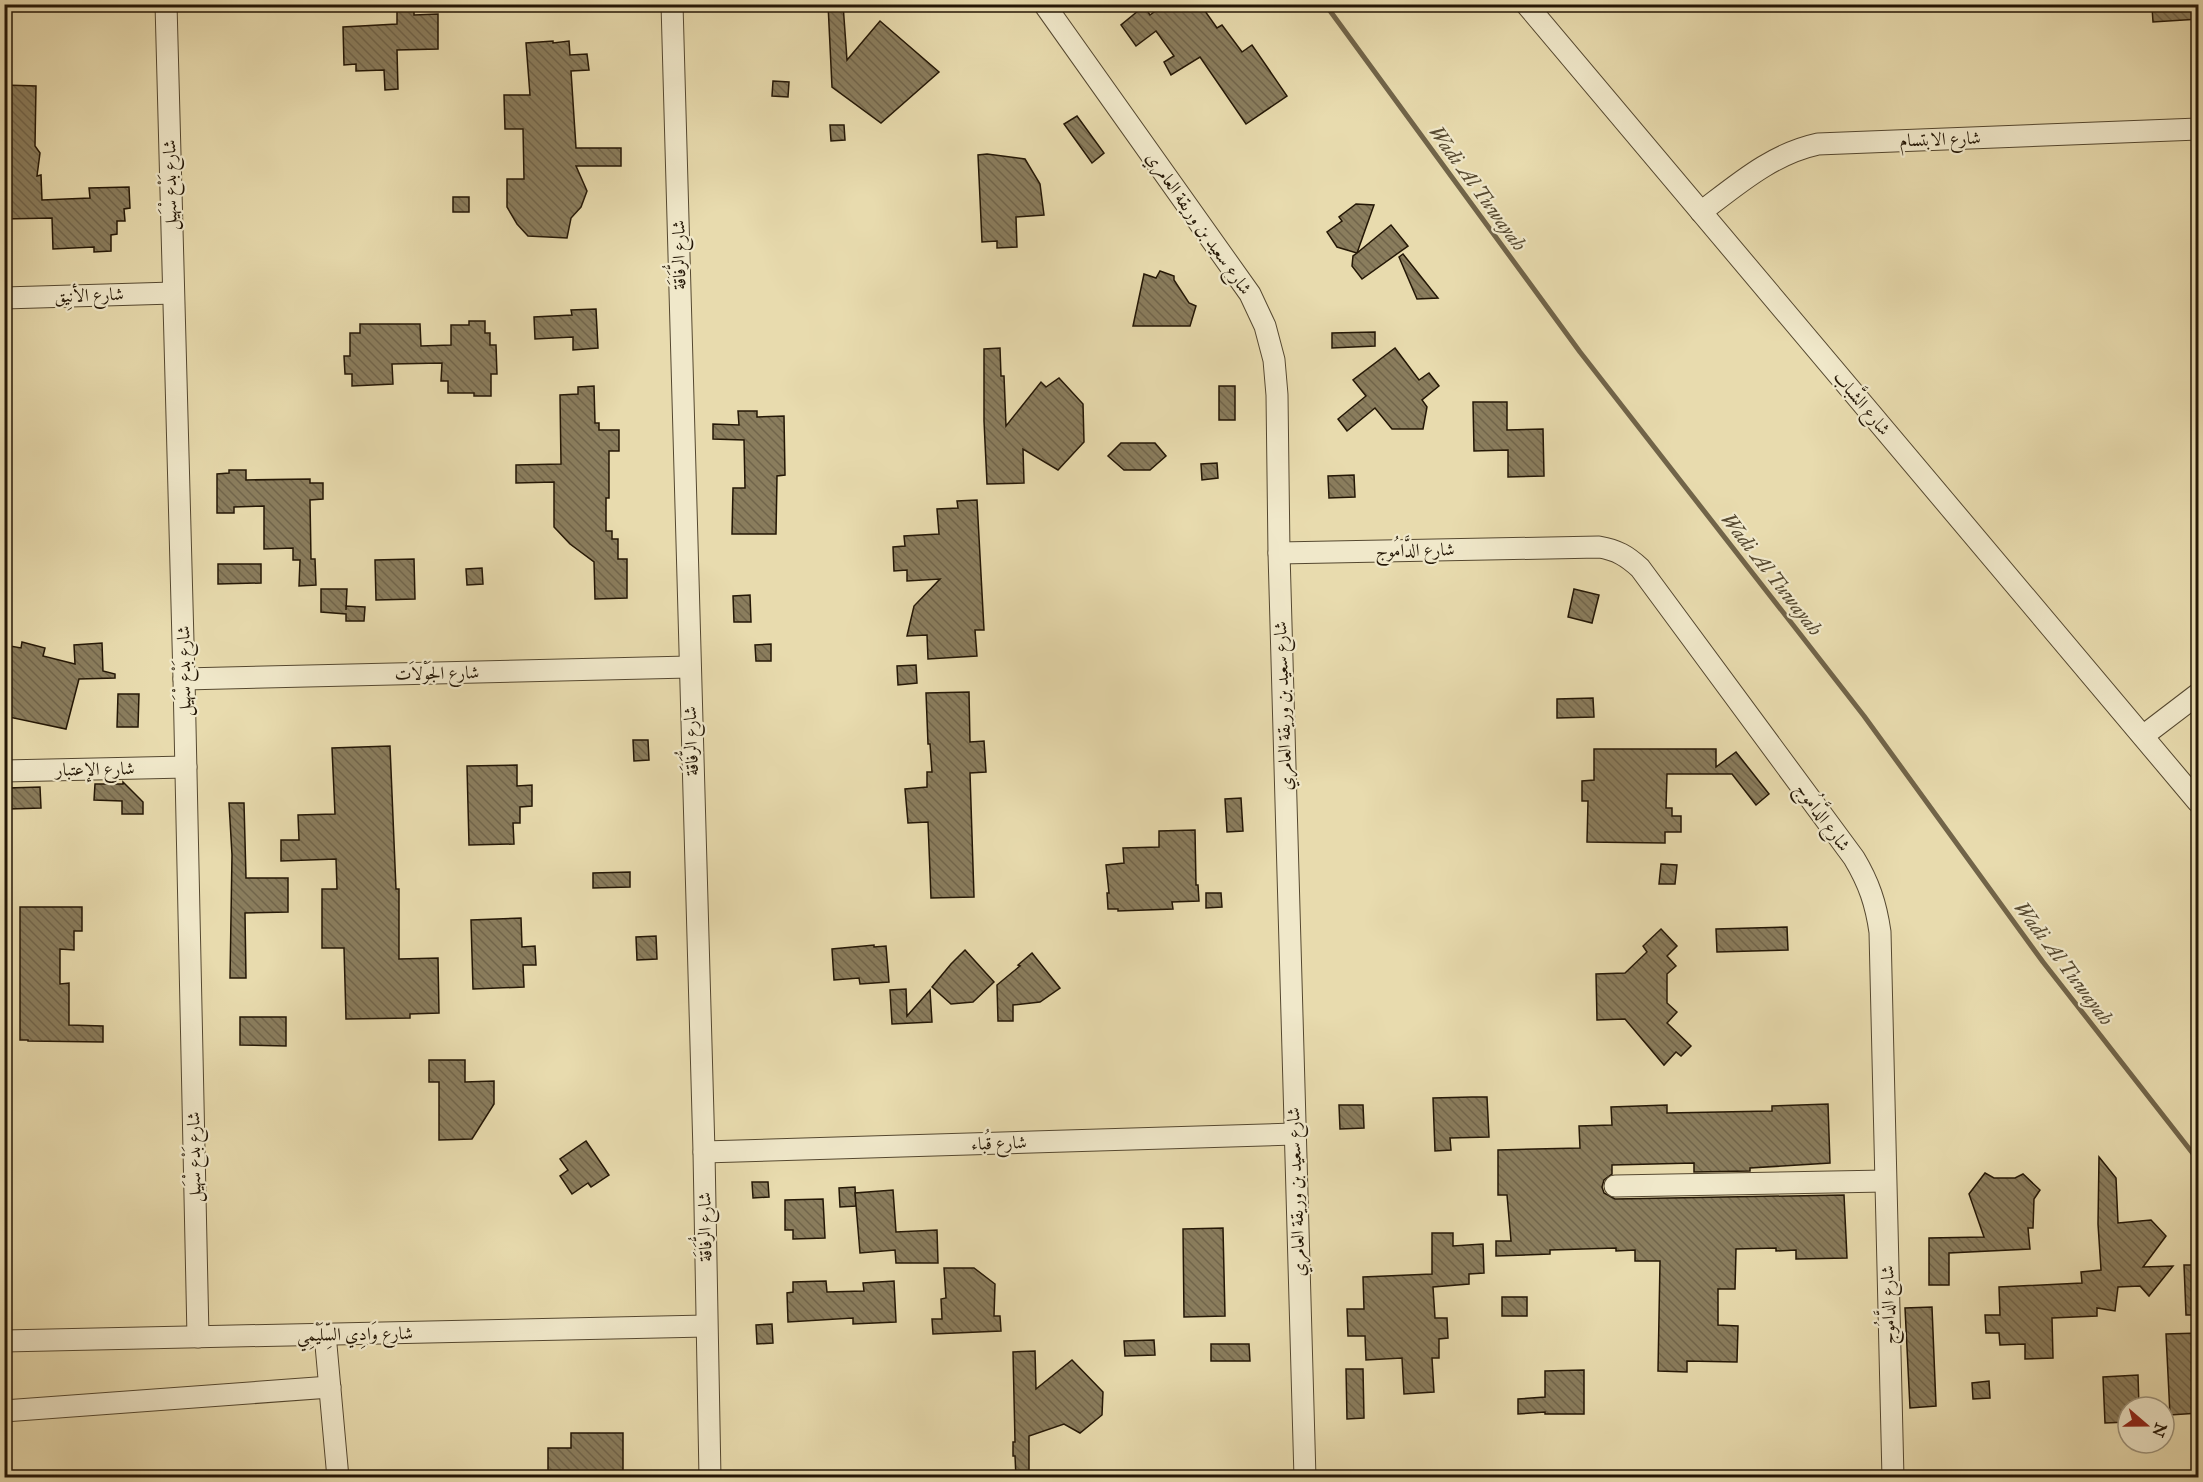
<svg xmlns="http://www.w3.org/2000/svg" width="2203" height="1482" viewBox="0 0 2203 1482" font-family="'IM FELL Great Primer',Amiri,serif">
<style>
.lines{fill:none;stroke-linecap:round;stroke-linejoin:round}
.stream{stroke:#716449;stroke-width:5}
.building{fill:url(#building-back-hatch);stroke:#241706;stroke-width:1.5}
.minor-casing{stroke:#554830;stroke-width:23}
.minor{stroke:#f0e8ca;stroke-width:21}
.labels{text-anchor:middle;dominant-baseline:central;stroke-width:4.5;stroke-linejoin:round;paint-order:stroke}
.street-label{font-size:18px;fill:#241706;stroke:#f0e8ca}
.water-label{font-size:20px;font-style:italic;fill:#584b32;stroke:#f0e8ca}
</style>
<defs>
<pattern id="building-back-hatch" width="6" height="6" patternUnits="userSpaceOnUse" patternTransform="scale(1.5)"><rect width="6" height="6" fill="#8a7d5d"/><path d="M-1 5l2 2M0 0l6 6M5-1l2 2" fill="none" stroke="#71654b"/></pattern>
</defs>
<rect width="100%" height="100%" fill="#e8dbae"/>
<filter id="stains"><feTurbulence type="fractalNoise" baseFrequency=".00333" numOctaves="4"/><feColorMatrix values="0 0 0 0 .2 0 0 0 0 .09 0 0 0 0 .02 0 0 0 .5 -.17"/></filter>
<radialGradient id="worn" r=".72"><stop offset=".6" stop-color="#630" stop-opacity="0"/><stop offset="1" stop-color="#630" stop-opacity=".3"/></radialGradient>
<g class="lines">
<path class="stream" d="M1325 4 1580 352 1864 716 2043 962 2198 1160"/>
</g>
<g class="building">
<path d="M828 4H843L847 60 880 21 939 72 881 123 832 87Z"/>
<path d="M1165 4H1200L1217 28 1222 25 1242 52 1252 45 1287 96 1246 124 1200 57 1171 75 1164 62 1174 56 1156 31 1136 46 1121 25 1144 6 1150 15Z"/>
<path d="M2199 4V19L2153 22 2152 7Z"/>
<path d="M414 10V15L438 14V49L397 50 398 89 385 90 384 70 356 71V64L344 65 343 27 397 24V11Z"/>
<path d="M553 41V43L569 41 570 55 587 54 589 70 571 71 576 148H621V166H576L587 191 581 207 571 218 567 238 528 236 517 224 507 207V179H524L523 129H505L504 95H530L526 43Z"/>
<path d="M773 81 789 82 788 97 772 96Z"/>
<path d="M4 85 36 86 35 146 40 153 37 176 41 175 42 200 90 198 89 188 129 187 130 208 124 209 125 221H117V234L111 235V251L94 252V247L53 249 52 218 4 219Z"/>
<path d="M1077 116 1104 153 1092 163 1064 124Z"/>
<path d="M830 125H844L845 140 831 141Z"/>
<path d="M987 154 1025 159 1040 184 1044 215 1016 217 1017 247 997 248V241L982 242 978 155Z"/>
<rect x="453" y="197" width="16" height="15"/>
<path d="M1356 204 1374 205 1357 253 1391 225 1408 246 1362 279 1352 266 1353 256 1357 253 1337 247 1327 232 1342 221 1339 217Z"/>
<path d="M1403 254 1438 298 1417 299 1399 257Z"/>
<path d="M1160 271 1174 276V280L1189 303 1196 306 1190 326H1133L1144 274 1156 278Z"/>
<path d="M596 309 598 348 573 350V337L535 339 534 317 572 315 571 310Z"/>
<path d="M469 321H485V333H490V345H496L497 374H491V396H474V393H448V381H441L442 363 392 364 393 384 352 386V374H345L344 356H350V333H360V324H420L421 346 451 345V325H469Z"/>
<path d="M1375 332V346L1332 348V333Z"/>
<path d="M1000 348 1001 376H1004L1006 426 1041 382 1046 387 1059 378 1083 404 1084 442 1058 470 1023 449 1024 483 987 484 984 421V349Z"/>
<path d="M1395 348 1419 380 1429 373 1439 386 1422 400 1427 407 1423 429H1392L1375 408 1347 431 1338 419 1366 396 1353 380Z"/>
<path d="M594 386 595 423H599V430H619V451H609V498H606V531H612V539H618V559H627V598L595 599 594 562 570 544 554 527V482L516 483V465L561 464 560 395 578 394V387Z"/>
<rect x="1219" y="386" width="16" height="34"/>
<path d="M1473 402H1507V430L1543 429 1544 476 1508 477V450L1474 451Z"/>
<path d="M738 411H757V417L784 416 785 475 777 476 776 534H732L733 488H745L744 440 713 439V424L739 425Z"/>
<path d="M1121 443H1155L1166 456 1150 470H1124L1108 456Z"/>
<path d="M1217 463 1218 478 1202 480 1201 464Z"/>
<path d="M229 470H246V480L310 479V483H323V499L310 500 311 559H315L316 585 299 586 300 560H293V548L264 549V506L234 507V513H217V474L229 473Z"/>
<path d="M1354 475 1355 497 1329 498 1328 476Z"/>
<path d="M977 500 984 630H975L977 656 928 659 927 635 907 636 914 606 940 579 907 581V570L894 571 893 547 905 546 904 536 939 534 937 509 958 508 957 501Z"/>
<path d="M414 559 415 599 376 600 375 560Z"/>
<path d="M218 564H261V583L218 584Z"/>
<path d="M482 568 483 584 467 585 466 569Z"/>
<path d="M321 589H347L346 610V606L365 607 364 621H346V614L321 612Z"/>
<path d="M1574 589 1599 595 1592 623 1568 617Z"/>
<path d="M750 595 751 622H734L733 596Z"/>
<path d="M22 642 45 648 43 656 75 664 74 645 102 643 103 671 115 674V678L79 679 66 729 4 716V645L21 648Z"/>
<path d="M771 644V661H756L755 645Z"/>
<path d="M916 665 917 683 898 685 897 666Z"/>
<path d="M969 692 970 742 984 741 986 772 970 773 974 897 931 898 928 822 908 823 905 789 927 787V772H932L930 744H928L926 693Z"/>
<path d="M118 694H139L138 727H117Z"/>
<path d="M1593 698 1594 717 1557 718V699Z"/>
<path d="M633 740H648L649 760 634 761Z"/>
<path d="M390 746 396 889H399V959L438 958 439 1013 410 1014V1018L346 1019 344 948H322V889H337L336 859 281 861V840H299L298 815 335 814 332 748Z"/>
<path d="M1594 749H1716V767L1736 752 1769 794 1756 805 1732 774H1667L1666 808H1672V816H1681V832H1665V843L1587 842 1588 801H1582V781L1594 780Z"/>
<path d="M517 765V786L532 785V806L520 807V823H513L514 844 469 845 467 766Z"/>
<path d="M123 782 143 802V814H122V801L94 800 95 784H123Z"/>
<path d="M40 787 41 808 9 809 8 788Z"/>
<path d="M1241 798 1243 831 1227 832 1225 799Z"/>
<path d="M229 803H244L246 878H288V912L245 913 246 978H230L232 855Z"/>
<path d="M1195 830 1196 885H1198L1199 901 1172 902 1173 909 1118 911V909H1108L1107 893H1109L1106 865 1124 863 1123 848 1159 847V831Z"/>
<path d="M1661 864 1677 865 1675 884H1659Z"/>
<path d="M630 872V887L593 888V873Z"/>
<path d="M1206 893H1221L1222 907 1206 908Z"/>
<path d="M20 907H82V931H74V950L60 949V984L69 983V1025L103 1026V1042L28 1041V1040H20Z"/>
<path d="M521 918 522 947 535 946 536 965H523L524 987 473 989 471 920Z"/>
<path d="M1787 927 1788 950 1717 952 1716 929Z"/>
<path d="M1661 929 1677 946 1667 956 1676 966 1667 974V1003L1677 1012 1667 1023 1691 1046 1681 1056 1676 1052 1664 1065 1625 1019 1597 1020 1596 974 1625 973 1647 952 1643 946Z"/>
<path d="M656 936 657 959 637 960 636 937Z"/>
<path d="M874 945V947L886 946 889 982 860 984 859 978 834 980 832 949Z"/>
<path d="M965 950 994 982 973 1002 951 1004 932 987 951 964Z"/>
<path d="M1032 953 1060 988 1040 1002 1013 1005V1021H998L997 985 1020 966 1018 965Z"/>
<path d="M906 989 907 1016 930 990 932 1022 892 1024 890 990Z"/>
<path d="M240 1017H286V1046L240 1045Z"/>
<path d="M429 1060H465V1082L494 1081V1104L472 1139 439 1140V1082H429Z"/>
<path d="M1472 1097H1487L1489 1137 1450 1138 1451 1150 1435 1151 1433 1098Z"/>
<path d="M1828 1104 1830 1163 1750 1168V1171L1694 1172V1163L1612 1165V1174L1604 1180 1602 1187 1604 1193 1615 1199 1844 1195 1847 1258 1796 1259V1250L1776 1251V1248L1736 1249 1735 1289H1718V1325L1738 1326 1737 1362 1687 1361V1372L1658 1371 1660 1261H1635V1250L1616 1251V1248L1550 1250V1254L1496 1256V1241H1511L1507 1195H1498V1150L1580 1148 1579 1126 1612 1125 1611 1107 1667 1105V1113L1772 1111V1106Z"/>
<path d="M1339 1105H1363L1364 1128 1340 1129Z"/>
<path d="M586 1141 609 1175 591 1187 588 1183 572 1194 560 1176 568 1170 560 1159Z"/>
<path d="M2099 1157 2116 1178 2118 1223 2151 1220 2166 1236 2143 1267 2173 1266 2149 1296 2140 1286 2118 1287 2115 1311 2097 1308V1316L2052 1318 2053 1358 2025 1359V1344L2000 1345 1999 1333H1986L1985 1315H2000L1999 1287 2082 1283 2081 1272 2101 1270 2098 1224Z"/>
<path d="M1985 1173 1994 1178H2015L2023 1174 2040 1190 2034 1199 2033 1228H2028L2030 1249 1949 1253V1285H1929V1238L1984 1237 1969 1194Z"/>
<path d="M752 1182H768L769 1197 753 1198Z"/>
<path d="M855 1187 856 1206 840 1207 839 1188Z"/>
<path d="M893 1190 896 1232 937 1230 938 1263H896L895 1250 860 1253 855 1193Z"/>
<path d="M823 1199 825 1238 793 1239V1230H785V1200Z"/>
<path d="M1223 1228 1225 1316 1184 1317 1183 1229Z"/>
<path d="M1432 1233H1453V1246L1483 1244 1484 1273 1469 1274V1284L1433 1287 1435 1318H1447L1448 1338 1439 1339V1358H1432L1434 1392 1404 1394 1402 1358 1366 1360 1365 1336H1348L1347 1309H1364L1363 1277 1432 1274Z"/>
<path d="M2184 1265H2199V1315H2186Z"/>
<path d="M944 1268H974L995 1284 994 1316H1000L1001 1331 933 1334 932 1319H942L941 1299 946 1298Z"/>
<path d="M826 1281 827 1292 864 1291 863 1283 894 1281 896 1322 853 1324V1318L788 1322 787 1293 793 1292V1282Z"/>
<rect x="1502" y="1297" width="25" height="19"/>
<path d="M1932 1307 1936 1406 1910 1408 1905 1308Z"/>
<path d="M772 1324 773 1343 757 1344 756 1325Z"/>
<path d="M2199 1333V1413L2170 1415 2166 1334Z"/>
<path d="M1154 1340 1155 1355 1125 1356 1124 1341Z"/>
<path d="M1211 1344H1249L1250 1361H1211Z"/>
<path d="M1035 1351 1036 1389 1072 1360 1103 1392 1102 1415 1080 1433 1064 1424 1029 1436V1478H1016L1015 1456H1013V1442H1015L1013 1352Z"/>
<path d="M1346 1369H1363L1364 1418 1347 1419Z"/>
<path d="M1584 1370V1414H1545V1412L1518 1414V1399L1545 1397V1371Z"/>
<path d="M2138 1375 2139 1407H2128V1422L2105 1423 2103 1377Z"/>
<path d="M1989 1381 1990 1398 1973 1399 1972 1383Z"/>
<path d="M571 1433H623V1478H548V1448H571Z"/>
</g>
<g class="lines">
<g class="minor-casing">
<g id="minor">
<path d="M166 4 184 679 198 1337"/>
<path d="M672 4 704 1152 710 1478"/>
<path d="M1044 4 1250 294 1265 326 1274 360 1277 395 1279 553 1305 1478"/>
<path d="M1526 4 2198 802"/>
<path d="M1701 212C1738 184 1772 154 1818 144L2198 129"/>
<path d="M4 298 173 293"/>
<path d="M1279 553 1599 547C1617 550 1627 556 1640 568L1854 858C1869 883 1876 904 1880 932L1893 1478"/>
<path d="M184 679 689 667"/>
<path d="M2143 736 2198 694"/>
<path d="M4 771 186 767"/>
<path d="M704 1152 1294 1134"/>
<path d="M1615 1186 1885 1181"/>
<path d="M325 1334 338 1478"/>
<path d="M4 1341 706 1326"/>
<path d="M4 1411 330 1387"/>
</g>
</g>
<use href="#minor" class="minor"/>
</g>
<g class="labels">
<g class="street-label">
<text transform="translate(1940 139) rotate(-2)">شارع الابتسام</text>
<text transform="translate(170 185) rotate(-91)">شارع بَدْع سْهَيل</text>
<text transform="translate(1199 223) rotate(55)">شارع سعيد بن وريقة العامري</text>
<text transform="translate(679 255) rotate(-91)">شارع الرُّفَاقَة</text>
<text transform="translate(89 295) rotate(-2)">شارع الأنِيق</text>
<text transform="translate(1862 403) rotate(50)">شارع الشَّباب</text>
<text transform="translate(1415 550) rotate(-1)">شارع الدَّامُوج</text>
<text transform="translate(184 671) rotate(-91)">شارع بَدْع سْهَيل</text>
<text transform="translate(437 673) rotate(-1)">شارع الجَوْلاَت</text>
<text transform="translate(1283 706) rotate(-92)">شارع سعيد بن وريقة العامري</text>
<text transform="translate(691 741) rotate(-92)">شارع الرُّفَاقَة</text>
<text transform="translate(95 769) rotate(-1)">شارع الإعتبار</text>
<text transform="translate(1823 817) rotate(54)">شارع الدَّامُوج</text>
<text transform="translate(999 1143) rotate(-2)">شارع قُباء</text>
<text transform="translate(194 1157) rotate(-91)">شارع بَدْع سْهَيل</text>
<text transform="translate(1296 1192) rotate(-92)">شارع سعيد بن وريقة العامري</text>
<text transform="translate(705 1227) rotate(-91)">شارع الرُّفَاقَة</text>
<text transform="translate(1888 1305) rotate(-91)">شارع الدَّامُوج</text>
<text transform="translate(355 1334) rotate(-1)">شارع وَادِي السِّلَيْمِي</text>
</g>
<g class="water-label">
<text transform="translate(1478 188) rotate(54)">Wadi Al Tuwayah</text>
<text transform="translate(1772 574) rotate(52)">Wadi Al Tuwayah</text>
<text transform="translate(2064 963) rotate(53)">Wadi Al Tuwayah</text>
</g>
</g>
<rect width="2203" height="1482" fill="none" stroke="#e8dbae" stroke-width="24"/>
<rect x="6" y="6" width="2191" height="1470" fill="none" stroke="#241706" stroke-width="3"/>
<rect x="12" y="12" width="2179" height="1458" fill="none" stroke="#241706" stroke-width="1.5"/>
<g transform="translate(2146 1425) rotate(110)"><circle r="28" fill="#f0e8ca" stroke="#9e947c" stroke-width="1.5"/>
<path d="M0-4.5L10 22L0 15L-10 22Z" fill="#8f2418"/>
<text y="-9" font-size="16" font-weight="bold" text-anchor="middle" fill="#241706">N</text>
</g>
<rect width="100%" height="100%" filter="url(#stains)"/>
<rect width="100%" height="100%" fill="url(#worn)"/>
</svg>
